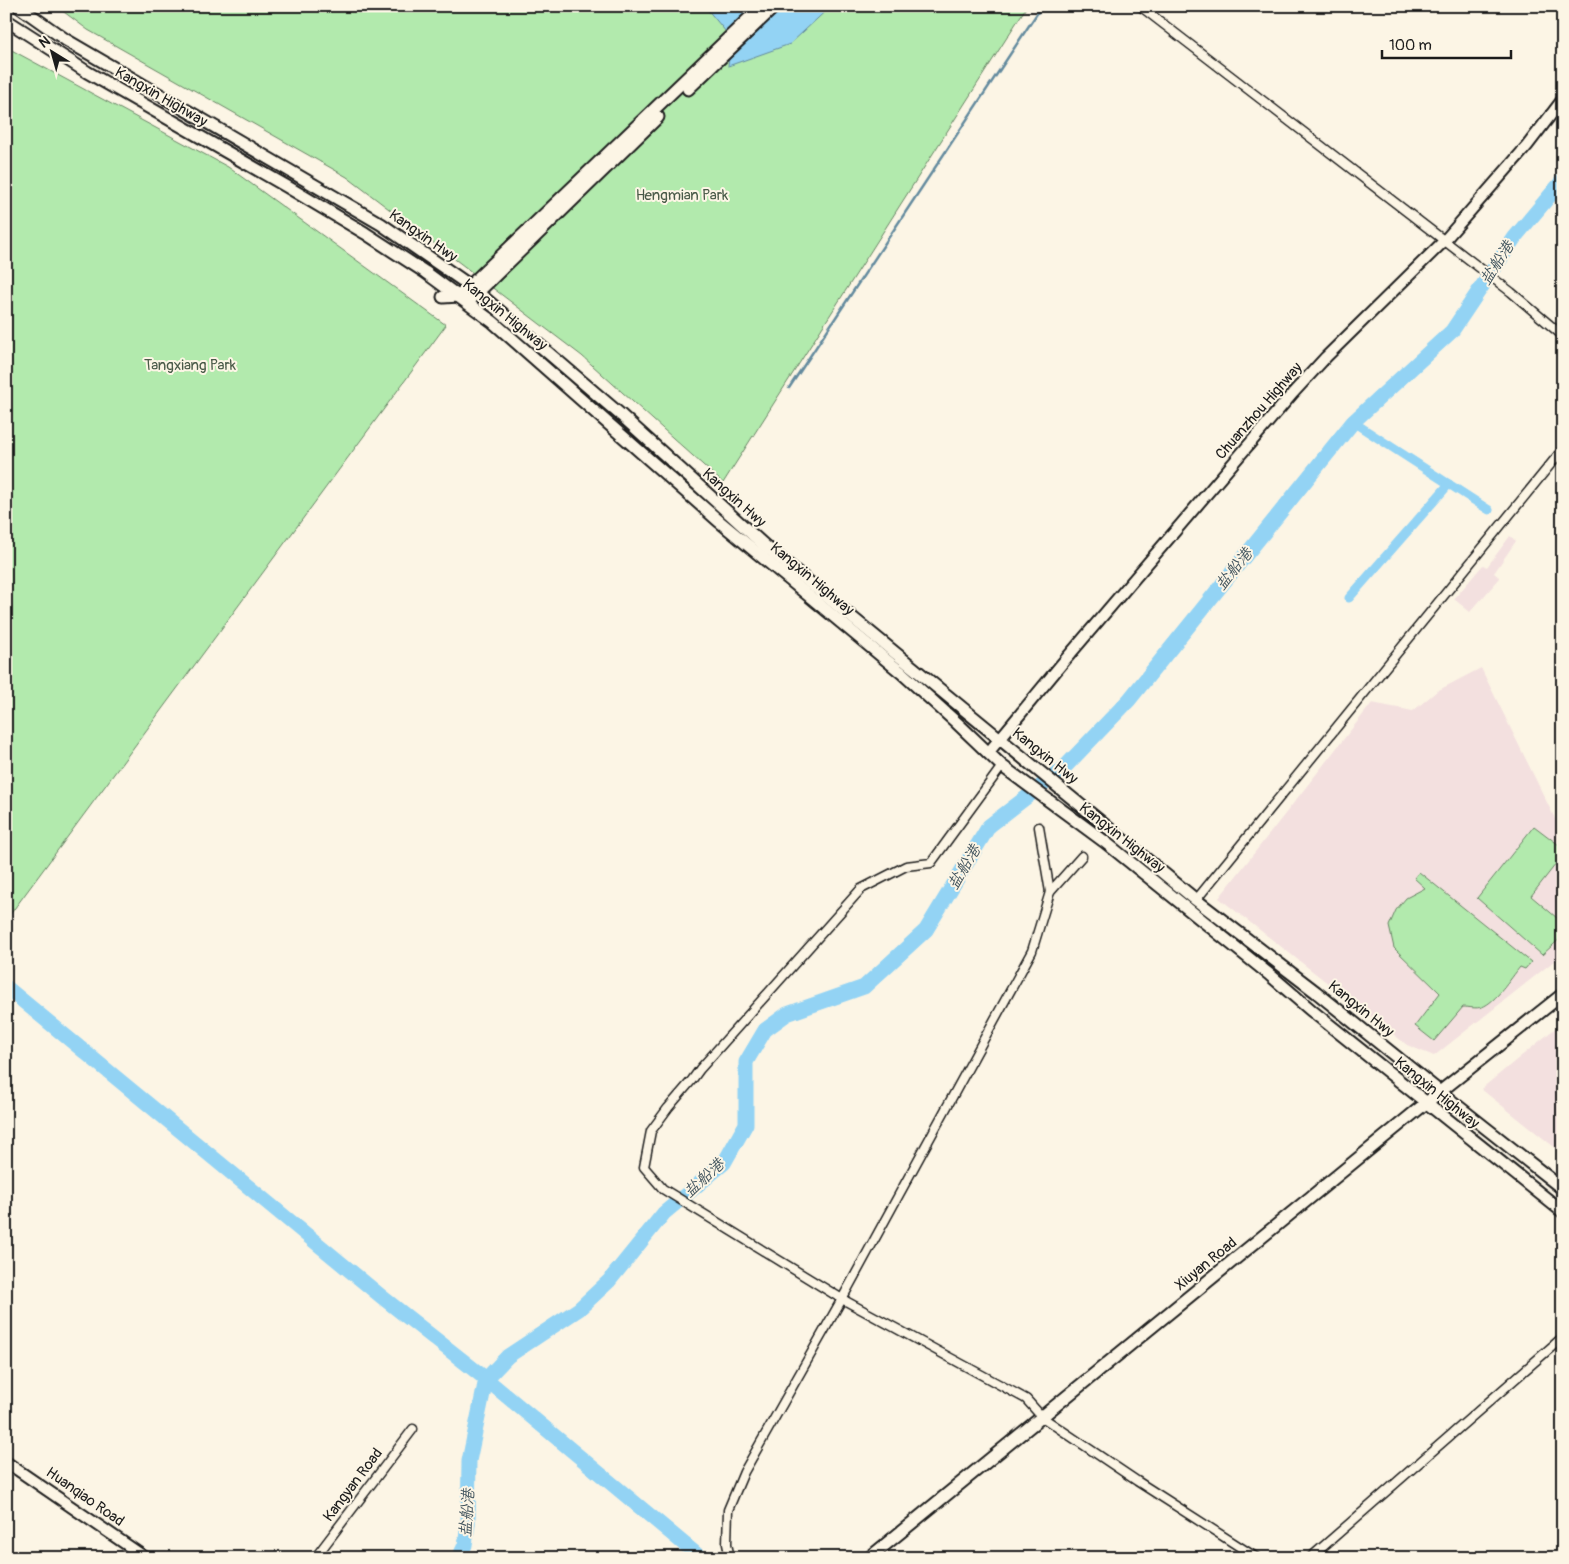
<svg xmlns="http://www.w3.org/2000/svg" width="1569" height="1564" viewBox="0 0 1569 1564" font-family="Pangolin,'LXGW WenKai TC',sans-serif">
<style>
.built{fill:#f3e0df}
.green{fill:#b2eaad;stroke:#678364}
.water{fill:#93d3f4;stroke:#638a9e}
.lines{fill:none;stroke-linecap:round;stroke-linejoin:round}
.stream{stroke:#638a9e;stroke-width:2.5}
.canal{stroke:#93d3f4;stroke-width:9}
.river{stroke:#93d3f4;stroke-width:15}
.minor-casing{stroke:#1c1c1c;stroke-width:11}
.tertiary-casing{stroke:#1c1c1c;stroke-width:14}
.secondary-casing{stroke:#1c1c1c;stroke-width:15}
.minor{stroke:#fcf5e5;stroke-width:8}
.tertiary{stroke:#fcf5e5;stroke-width:10}
.secondary{stroke:#fcf5e5;stroke-width:11}
.labels{text-anchor:middle;dominant-baseline:central;stroke-width:4;stroke-linejoin:round;paint-order:stroke}
.street-label{font-size:15px;fill:#1c1c1c;stroke:#fcf5e5}
.park-label{font-size:15px;fill:#495a48;stroke:#fcf5e5}
.water-label{font-size:16px;font-style:italic;fill:#40535d;stroke:#fcf5e5}
</style>
<rect width="100%" height="100%" fill="#fcf5e5"/>
<filter id="ink" filterUnits="userSpaceOnUse"><feTurbulence type="fractalNoise" baseFrequency=".02" numOctaves="2"/><feDisplacementMap in="SourceGraphic" scale="10" xChannelSelector="R" yChannelSelector="G"/><feConvolveMatrix kernelMatrix="1 2 1 2 8 2 1 2 1" color-interpolation-filters="sRGB"/></filter>
<g filter="url(#ink)">
<g class="built">
<path d="M1510 536 1516 541 1494 573 1500 578 1470 612 1454 599 1483 565 1487 567Z"/>
<path d="M1481 668 1563 835V874L1561 875 1563 880V954L1434 1056 1407 1045 1219 898 1372 703 1413 711 1437 691Z"/>
<path d="M1563 1022V1154L1481 1089Z"/>
</g>
<g class="green">
<path d="M56 6H1027L723 483 582 356 347 177 88 30Z"/>
<path d="M6 47 228 167 446 325 6 920Z"/>
<path d="M1534 826 1563 848V855L1531 896 1563 923V936L1542 955 1477 898Z"/>
<path d="M1419 872 1531 962 1525 969 1520 967C1511 978 1496 1002 1482 1007 1476 1009 1469 1007 1463 1007L1434 1041 1415 1026 1440 993 1394 948 1389 926 1396 910 1406 898 1425 888 1414 878Z"/>
</g>
<path class="water" d="M698 6H831L790 44 728 66 731 38 707 9Z"/>
<g class="lines">
<path class="stream" d="M789 388 1042 6"/>
<g class="canal">
<path d="M1353 422 1489 510"/>
<path d="M1349 598 1449 484"/>
</g>
<g class="river">
<path d="M6 987 382 1297 486 1379 701 1558"/>
<path d="M459 1558 465 1545 468 1524 469 1461 486 1379 508 1356 579 1309 609 1281 664 1213 724 1163 746 1124V1062L765 1030 787 1014 864 987 926 930 989 826 1062 770 1129 700 1353 422 1452 331 1515 237 1563 180"/>
</g>
<g class="minor-casing">
<g id="minor">
<path d="M1140 6 1511 292 1563 336"/>
<path d="M1002 766 931 863 906 866 861 889 700 1069 692 1080 668 1108 651 1131 644 1167 663 1189 842 1299 1026 1399 1042 1417 1137 1481 1257 1558"/>
<path d="M1050 892 1082 856"/>
<path d="M1196 900 1563 449"/>
<path d="M315 1558 413 1429"/>
<path d="M730 1558 727 1544 728 1510 744 1472 842 1299 1032 951 1050 892 1039 827"/>
<path d="M1310 1558 1563 1337"/>
</g>
</g>
<g class="tertiary-casing">
<g id="tertiary">
<path d="M988 753 1065 660 1293 393 1326 357 1444 241 1527 146 1563 99"/>
<path d="M6 1462 146 1558"/>
</g>
</g>
<g class="secondary-casing">
<g id="secondary">
<path d="M18 6 66 40 381 224 469 285 622 416 765 546 1196 900 1316 992 1440 1092 1563 1189"/>
<path d="M6 20 87 72 286 186 365 233 425 272 493 322 720 522 902 673 957 723 1002 766 1105 842 1270 975 1312 1011 1563 1212"/>
<path d="M688 89 775 6"/>
<path d="M443 297 459 296 762 6"/>
<path d="M472 298 658 117"/>
<path d="M869 1558 1426 1103 1563 994"/>
</g>
</g>
<use href="#minor" class="minor"/>
<use href="#tertiary" class="tertiary"/>
<use href="#secondary" class="secondary"/>
</g>
</g>
<g class="labels">
<g class="street-label">
<text transform="translate(161 97) rotate(30)">Kangxin Highway</text>
<text transform="translate(423 236) rotate(35)">Kangxin Hwy</text>
<text transform="translate(505 315) rotate(39)">Kangxin Highway</text>
<text transform="translate(1259 411) rotate(-49)">Chuanzhou Highway</text>
<text transform="translate(734 498) rotate(42)">Kangxin Hwy</text>
<text transform="translate(812 579) rotate(40)">Kangxin Highway</text>
<text transform="translate(1045 756) rotate(39)">Kangxin Hwy</text>
<text transform="translate(1122 838) rotate(38)">Kangxin Highway</text>
<text transform="translate(1361 1009) rotate(39)">Kangxin Hwy</text>
<text transform="translate(1437 1093) rotate(39)">Kangxin Highway</text>
<text transform="translate(1206 1264) rotate(-39)">Xiuyan Road</text>
<text transform="translate(353 1485) rotate(-53)">Kangyan Road</text>
<text transform="translate(85 1497) rotate(35)">Huanqiao Road</text>
</g>
<g class="park-label">
<text x="682" y="195">Hengmian Park</text>
<text x="190" y="365">Tangxiang Park</text>
</g>
<g class="water-label">
<text transform="translate(1497 263) rotate(-57)">盐船港</text>
<text transform="translate(1234 569) rotate(-51)">盐船港</text>
<text transform="translate(964 867) rotate(-59)">盐船港</text>
<text transform="translate(704 1178) rotate(-42)">盐船港</text>
<text transform="translate(467 1513) rotate(-86)">盐船港</text>
</g>
</g>
<rect width="1569" height="1564" fill="none" stroke="#fcf5e5" stroke-width="25"/>
<rect x="12" y="12" width="1544" height="1539" fill="none" stroke="#1c1c1c" stroke-width="2" filter="url(#ink)"/>
<g transform="translate(52 52) rotate(323)" stroke="#fcf5e5" stroke-width="4" paint-order="stroke">
<path d="M0-4L9 19L0 12L-9 19Z" fill="#1c1c1c"/>
<text y="-8" font-size="14" font-weight="bold" text-anchor="middle" fill="#1c1c1c">N</text>
</g>
<path d="M1382 50v8h129v-8" fill="none" stroke="#1c1c1c" stroke-width="2.5"/>
<text x="1389" y="50" font-size="15" fill="#1c1c1c" stroke="#fcf5e5" stroke-width="4" paint-order="stroke">100 m</text>
</svg>
